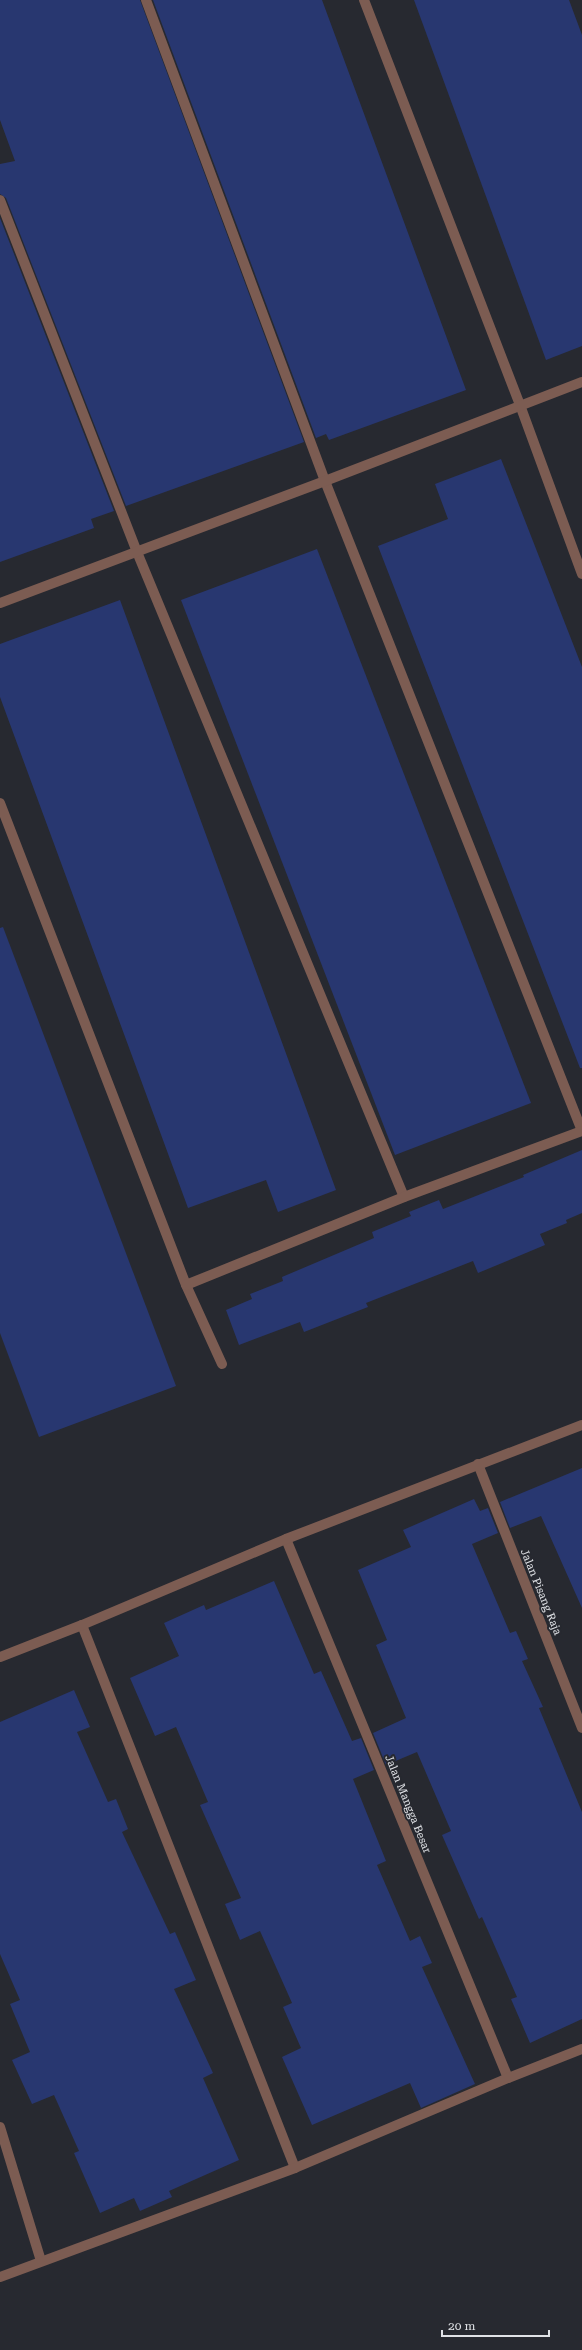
<svg xmlns="http://www.w3.org/2000/svg" width="582" height="2350" viewBox="0 0 582 2350" font-family="'Roboto Serif',serif">
<style>
.building{fill:#283770}
.lines{fill:none;stroke-linecap:round;stroke-linejoin:round}
.minor{stroke:#7c5c52;stroke-width:10}
.labels{text-anchor:middle;dominant-baseline:central;stroke-width:4;stroke-linejoin:round;paint-order:stroke}
.street-label{font-size:11px;fill:#e0e2e6;stroke:#272930}
</style>
<rect width="100%" height="100%" fill="#272930"/>
<g class="building">
<path d="M0 0H140L304 442 126 506 6 198 0 194V164L15 161 0 120Z"/>
<path d="M153 0H322L466 390 329 440 326 434 316 438Z"/>
<path d="M414 0H569L582 35V346L546 360Z"/>
<path d="M0 218 114 511 91 519 94 528 0 562Z"/>
<path d="M501 459 582 667V1068H580L378 546 448 519 435 484Z"/>
<path d="M317 549 531 1103 395 1155 181 600Z"/>
<path d="M120 600 336 1190 278 1212 266 1180 188 1208 0 697V644Z"/>
<path d="M3 927 176 1386 39 1437 0 1333V928Z"/>
<path d="M582 1150V1213L566 1220 567 1223 540 1234 545 1245 478 1273 473 1261 366 1303 368 1307 304 1332 300 1322 239 1345 226 1310 252 1299 250 1294 283 1281 282 1277 374 1238 372 1232 411 1216 409 1212 439 1200 443 1209 524 1177 523 1175Z"/>
<path d="M582 1468V1608L541 1516 510 1528 500 1502Z"/>
<path d="M474 1499 480 1511 488 1508 498 1533 472 1544 510 1633 516 1631 528 1659 522 1661 543 1707 539 1708 582 1812V2019L530 2043 511 1999 517 1997 482 1917 479 1919 442 1835 451 1831 417 1752 386 1765 373 1733 406 1718 376 1645 387 1640 358 1570 411 1547 403 1530Z"/>
<path d="M274 1581 314 1674 321 1671 352 1741 361 1738 374 1770 353 1779 386 1861 377 1865 410 1941 420 1936 432 1963 422 1967 475 2084 421 2108 410 2083 312 2125 282 2057 301 2048 283 2007 292 2003 260 1931 240 1940 225 1904 241 1898 200 1805 208 1802 176 1727 155 1736 130 1678 179 1656 164 1623 204 1605 206 1610Z"/>
<path d="M74 1690 90 1727 77 1732 108 1802 116 1799 128 1829 122 1832 170 1934 175 1932 196 1980 174 1989 213 2073 203 2078 239 2160 169 2191 172 2197 140 2211 134 2198 100 2213 74 2153 79 2151 54 2095 32 2104 12 2060 30 2052 10 2004 20 2000 0 1954V1722Z"/>
</g>
<g class="lines">
<g class="minor">
<path d="M146 0 325 481 582 1131"/>
<path d="M364 0 520 405 582 574"/>
<path d="M0 200 137 552 404 1197"/>
<path d="M0 603 325 481 582 382"/>
<path d="M0 803 186 1285 222 1364"/>
<path d="M186 1285 404 1197 582 1131"/>
<path d="M478 1464 582 1728"/>
<path d="M286 1539 508 2078"/>
<path d="M82 1625 295 2168"/>
<path d="M0 1657 82 1625 286 1539 582 1425"/>
<path d="M0 2127 41 2261"/>
<path d="M0 2277 295 2168 508 2078 582 2049"/>
</g>
</g>
<g class="labels">
<g class="street-label">
<text transform="translate(541 1592) rotate(68)">Jalan Pisang Raja</text>
<text transform="translate(408 1804) rotate(68)">Jalan Mangga Besar</text>
</g>
</g>
<path d="M442 2330v6h107v-6" fill="none" stroke="#e0e2e6" stroke-width="2"/>
<text x="448" y="2330" font-size="12" fill="#e0e2e6" stroke="#272930" stroke-width="3" paint-order="stroke">20 m</text>
</svg>
